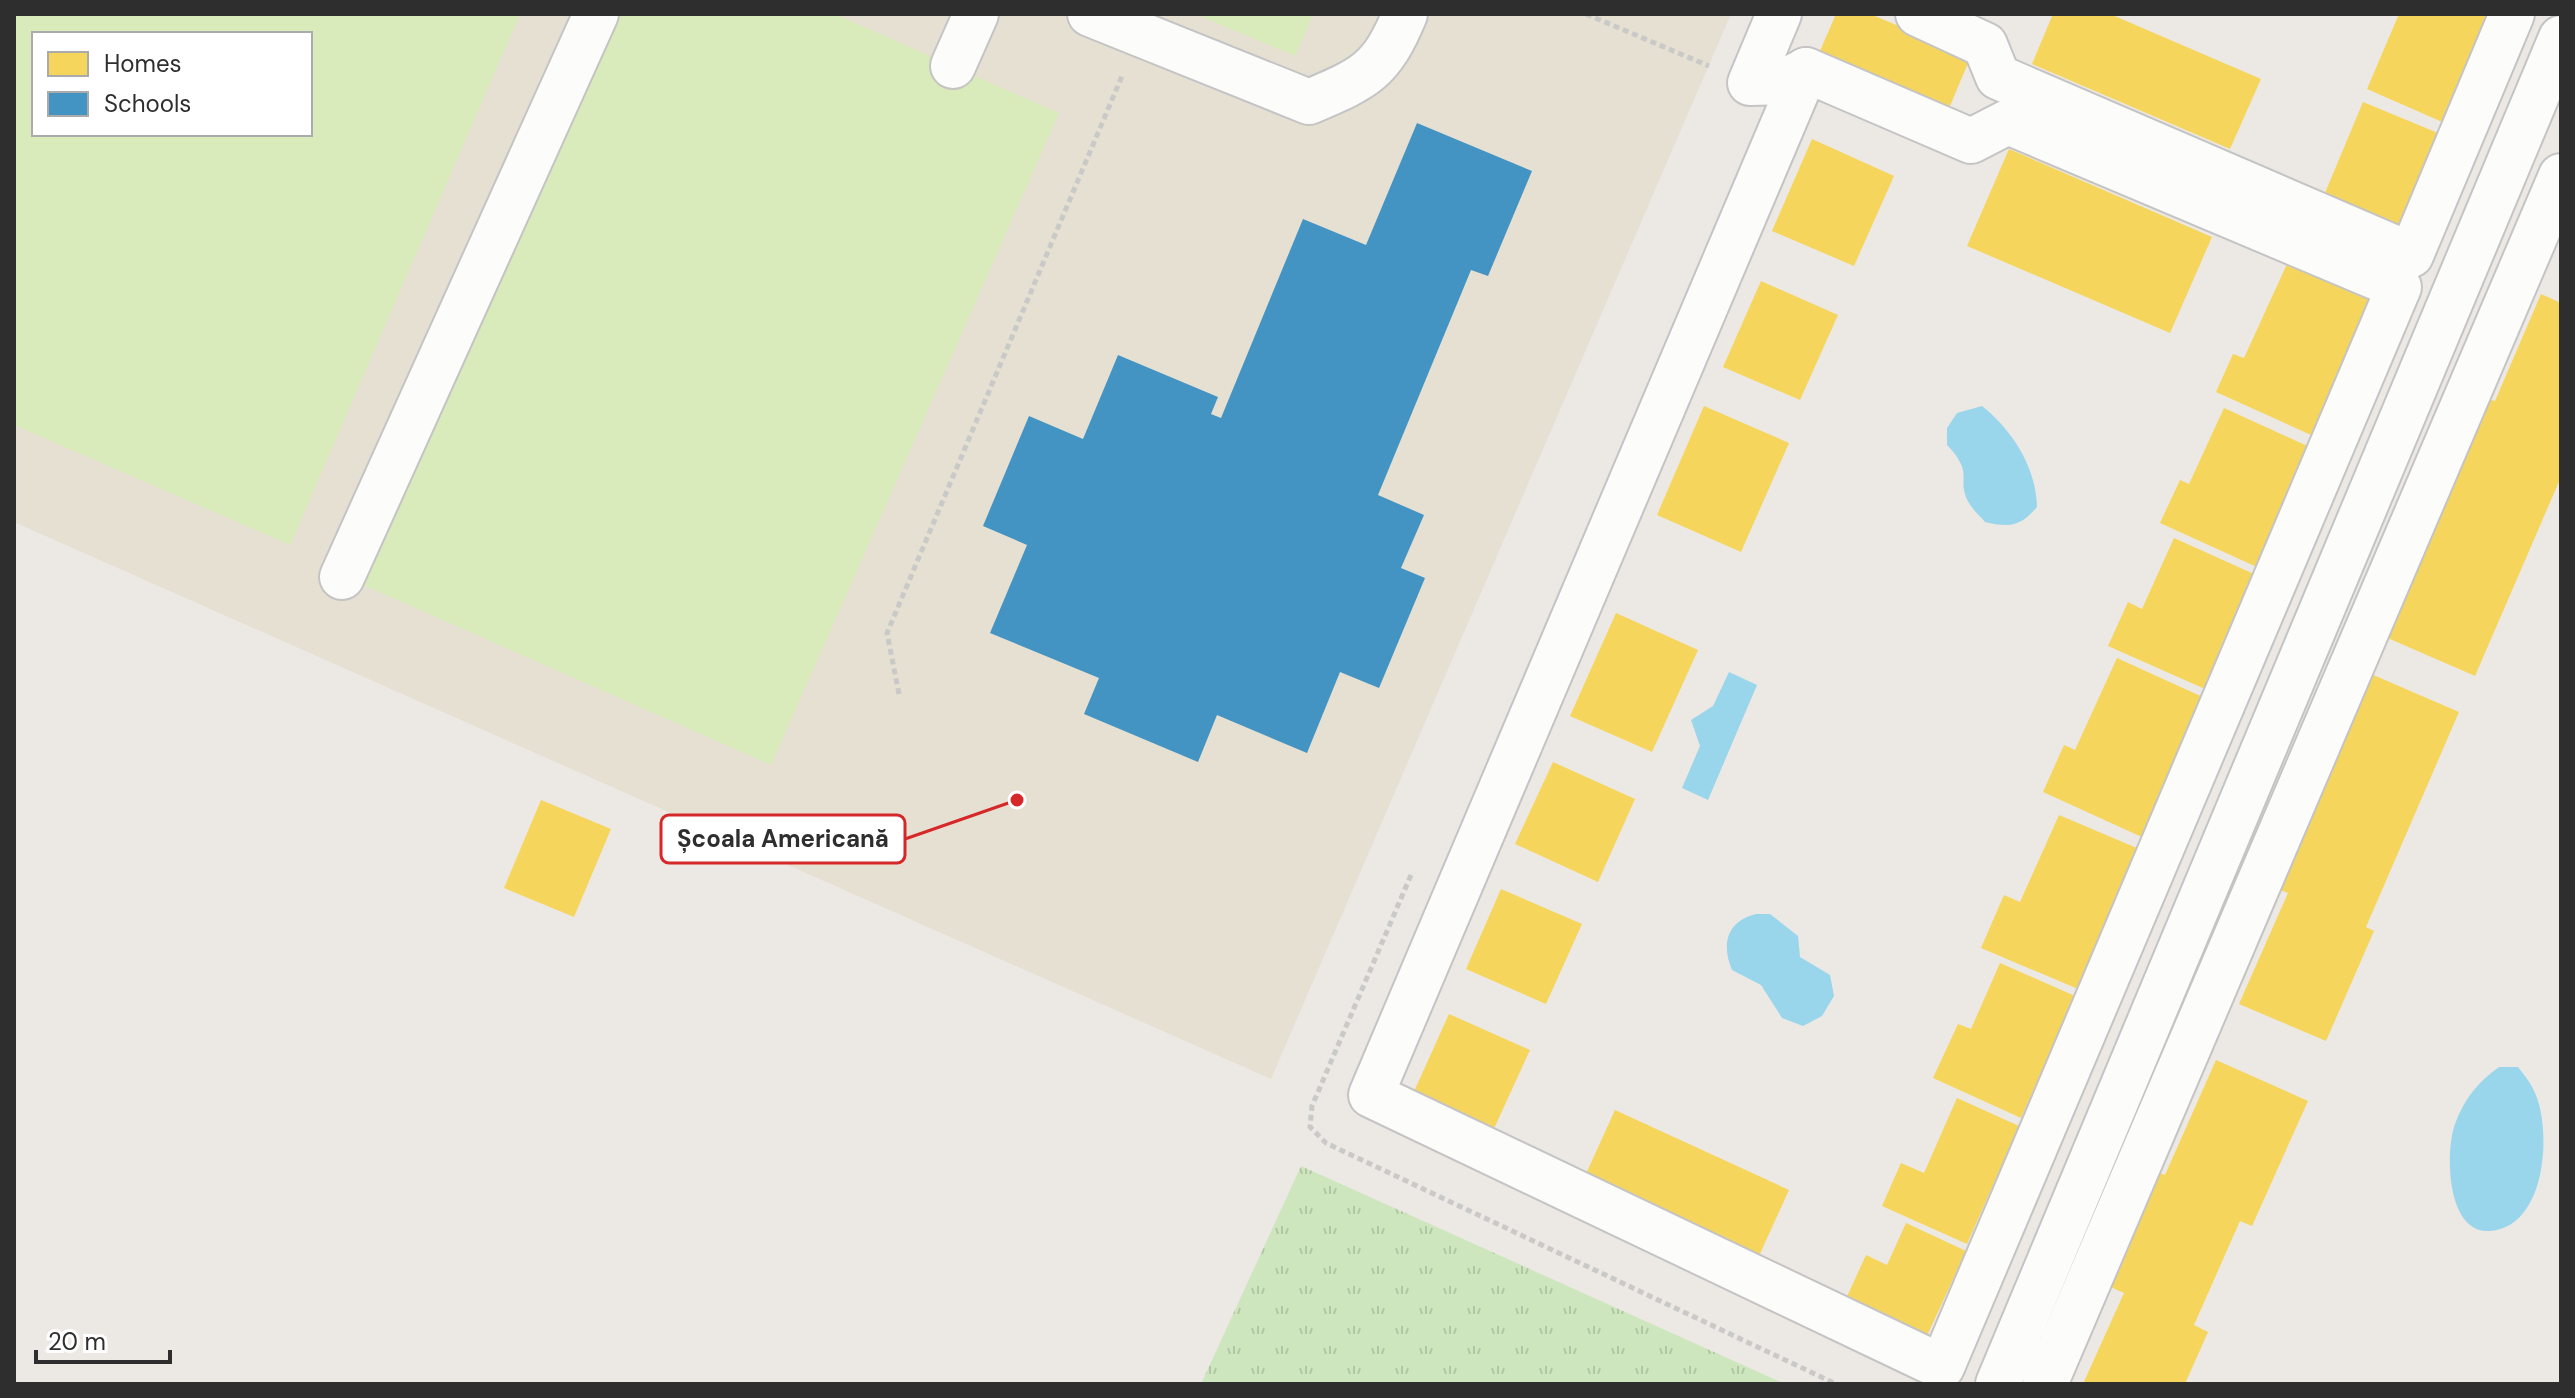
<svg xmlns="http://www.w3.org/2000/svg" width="2575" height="1398" viewBox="0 0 2575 1398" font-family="'DM Sans',sans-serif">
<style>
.education{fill:#e6e0d3;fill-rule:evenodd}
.grass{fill:url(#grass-tufts)}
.pitch{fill:#d9eabb;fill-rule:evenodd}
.water{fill:#99d6ec}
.homes{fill:#f6d55c}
.schools{fill:#4393c3}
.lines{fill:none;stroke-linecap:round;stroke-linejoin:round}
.minor-casing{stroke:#c5c4c5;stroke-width:48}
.path{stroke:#c9c9c8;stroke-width:5;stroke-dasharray:6 4;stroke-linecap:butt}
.minor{stroke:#fcfcfb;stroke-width:44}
.leader{fill:none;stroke:#d62828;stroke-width:3}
.callout-dot{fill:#d62828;stroke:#fff;stroke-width:3}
.callout{fill:#fff;stroke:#d62828;stroke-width:3}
.callout-label{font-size:24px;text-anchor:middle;font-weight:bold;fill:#2e2e2e}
</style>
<defs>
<pattern id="grass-tufts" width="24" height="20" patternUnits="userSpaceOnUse" patternTransform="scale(2)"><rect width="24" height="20" fill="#cee6be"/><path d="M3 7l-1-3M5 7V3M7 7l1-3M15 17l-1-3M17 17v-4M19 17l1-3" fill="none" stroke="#b1c6a4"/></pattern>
</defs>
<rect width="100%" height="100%" fill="#ece8e4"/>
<path class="education" d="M14 14H1731L1271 1079 14 522ZM34 34H310V134H34Z"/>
<path class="grass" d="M1301 1166 1785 1384H1201Z"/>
<g class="pitch">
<path d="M14 14H520L290 545 14 425ZM34 34H310V134H34Z"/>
<path d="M612 14H835L1059 113 771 765 361 584Z"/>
<path d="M1195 14H1313L1295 56Z"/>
</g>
<g class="water">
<path d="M1982 406C2013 431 2036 467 2037 507 2021 526 2009 528 1985 522 1980 516 1973 510 1969 503 1955 479 1976 475 1947 445V428L1957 413Z"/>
<path d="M1729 672 1757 685 1708 800 1682 788 1700 746 1691 720 1713 706Z"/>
<path d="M1756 914H1770L1798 936 1800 957 1830 975 1834 996 1822 1016 1803 1026 1782 1018 1761 985 1732 970C1721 944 1727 921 1756 914Z"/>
<path d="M2499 1067H2518C2526 1077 2533 1086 2537 1098 2551 1137 2545 1227 2490 1231 2446 1234 2445 1151 2455 1124 2464 1099 2478 1082 2499 1067Z"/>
</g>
<g class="homes">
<path d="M1836 14H1870L1971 56 1947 113 1817 58Z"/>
<path d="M2053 14H2110L2261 79 2230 149 2032 64Z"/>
<path d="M2399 14H2503L2456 128 2367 89Z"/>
<path d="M2363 102 2450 138 2406 241 2320 205Z"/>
<path d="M1812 139 1894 176 1854 266 1772 231Z"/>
<path d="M2009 149 2212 237 2170 333 1967 246Z"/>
<path d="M2287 264 2371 301 2311 435 2216 392 2233 354 2244 358Z"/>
<path d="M1761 281 1838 315 1800 400 1723 367Z"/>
<path d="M2541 294 2561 303V477L2475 676 2383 636 2485 398 2495 401Z"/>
<path d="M1704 406 1789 443 1741 552 1657 515Z"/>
<path d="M2224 408 2314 449 2259 568 2160 523 2180 480 2189 484Z"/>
<path d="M2174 538 2256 575 2205 689 2108 646 2128 602 2142 609Z"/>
<path d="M1616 613 1698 650 1652 752 1570 716Z"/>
<path d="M2117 658 2207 699 2144 838 2043 792 2064 745 2075 750Z"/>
<path d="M2371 674 2459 712 2366 927 2374 931 2326 1041 2239 1004 2288 893 2278 889Z"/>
<path d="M1553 762 1635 799 1598 882 1515 844Z"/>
<path d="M541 800 611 829 574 917 504 888Z"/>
<path d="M2059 815 2139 849 2078 989 1981 948 2004 895 2020 902Z"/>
<path d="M1501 889 1582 924 1546 1004 1466 969Z"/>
<path d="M2000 963 2075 996 2021 1118 1933 1078 1958 1024 1971 1029Z"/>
<path d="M1449 1014 1530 1050 1492 1133 1412 1096Z"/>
<path d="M2216 1060 2308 1101 2252 1226 2240 1221 2194 1325 2208 1332 2185 1384H2083L2124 1293 2104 1284 2155 1171 2165 1175Z"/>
<path d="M1957 1098 2019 1126 1967 1244 1882 1206 1901 1163 1924 1173Z"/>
<path d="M1615 1110 1789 1190 1754 1267 1580 1187Z"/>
<path d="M1906 1223 1966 1251 1926 1338 1845 1301 1866 1255 1887 1265Z"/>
</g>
<path class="schools" d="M1417 123 1532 171 1488 276 1471 270 1378 495 1424 515 1401 568 1425 578 1379 688 1340 672 1307 753 1217 715 1198 762 1084 714 1099 678 990 633 1027 545 983 526 1029 416 1083 439 1118 355 1218 397 1211 414 1221 418 1303 219 1366 245Z"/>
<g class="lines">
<g class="minor-casing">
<g id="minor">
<path d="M1090 14 1309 102C1365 78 1381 72 1405 14"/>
<path d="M1779 14 1750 83 1784 82 1806 70"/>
<path d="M1918 14 1985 45 1998 77 2411 255 2512 14"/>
<path d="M953 66 976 14"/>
<path d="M1806 70 1971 141 2008 122 2399 287 1942 1367 1371 1095Z"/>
<path d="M342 577 596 14"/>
<path d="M1998 1384 2561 38"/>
<path d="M2045 1384 2561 176"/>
</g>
</g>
<g class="path">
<path d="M1586 14 1709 66"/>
<path d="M899 694 887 633 1122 76"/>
<path d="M1411 875 1312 1106 1310 1127 1326 1143 1836 1384"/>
</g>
<use href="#minor" class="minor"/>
</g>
<path class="leader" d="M1017 800L905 839"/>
<circle class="callout-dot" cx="1017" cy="800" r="8"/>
<rect class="callout" x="661" y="815" width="244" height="48" rx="8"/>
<g class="callout-label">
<text x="783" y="847">Școala Americană</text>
</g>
<rect width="2575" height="1398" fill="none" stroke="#2e2e2e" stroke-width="32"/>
<rect x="32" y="32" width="280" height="104" fill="#ffffff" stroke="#ababab" stroke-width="2"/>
<rect x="48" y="52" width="40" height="24" fill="#f6d55c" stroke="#ababab" stroke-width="2"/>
<text x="104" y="72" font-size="24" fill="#2e2e2e">Homes</text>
<rect x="48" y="92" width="40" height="24" fill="#4393c3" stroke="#ababab" stroke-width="2"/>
<text x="104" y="112" font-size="24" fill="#2e2e2e">Schools</text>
<path d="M36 1350v12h134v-12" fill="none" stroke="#2e2e2e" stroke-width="4"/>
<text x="48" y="1350" font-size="24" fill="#2e2e2e" stroke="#ffffff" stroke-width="6" paint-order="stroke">20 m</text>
</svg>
